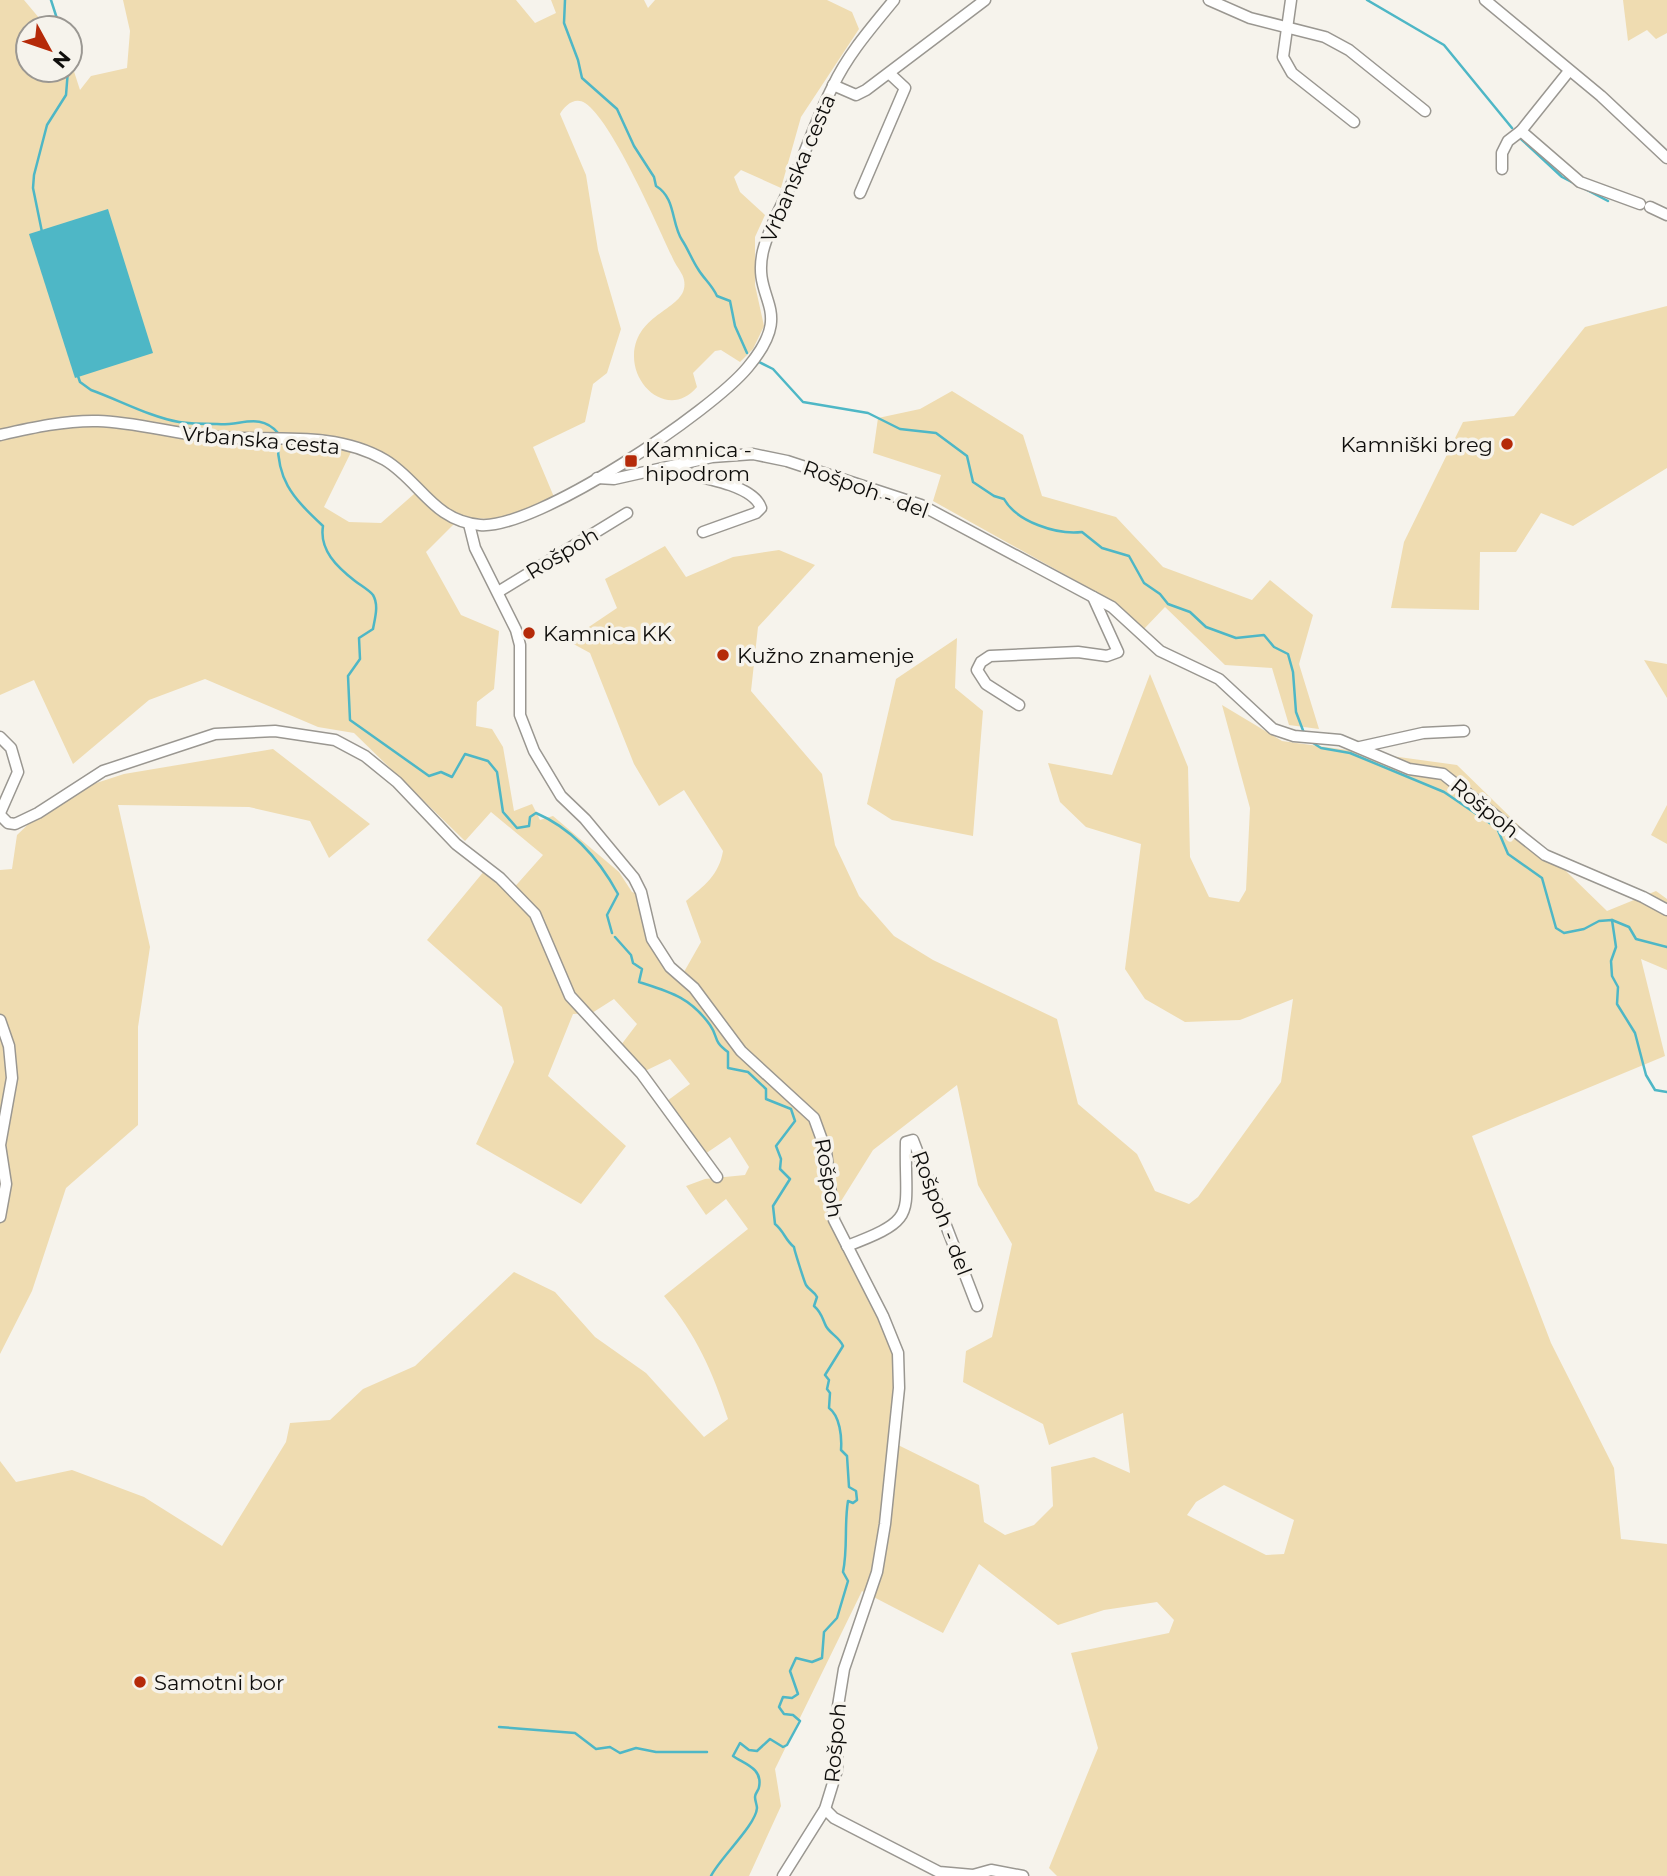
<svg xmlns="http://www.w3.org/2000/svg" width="1667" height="1876" viewBox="0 0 1667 1876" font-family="Montserrat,sans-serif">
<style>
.green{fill:#efdcb1;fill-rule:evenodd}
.water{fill:#4eb7c6}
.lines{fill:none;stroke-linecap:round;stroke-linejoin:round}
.stream{stroke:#4eb7c6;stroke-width:2.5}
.minor-casing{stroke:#9a9791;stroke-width:13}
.minor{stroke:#fff;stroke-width:10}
.poi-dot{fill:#b52a09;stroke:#f6f3ec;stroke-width:2.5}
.labels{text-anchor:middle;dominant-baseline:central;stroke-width:7;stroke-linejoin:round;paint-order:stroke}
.street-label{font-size:21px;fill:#0f0e0c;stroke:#f6f3ec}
.poi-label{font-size:21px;fill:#0f0e0c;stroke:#f6f3ec;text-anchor:start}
</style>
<rect width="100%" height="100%" fill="#f6f3ec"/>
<g class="green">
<path d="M0 0H24L45 25 61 28H28V70H70V59L80 90 91 76 127 68 130 31 123 0H516L535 23 556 13 551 0H644L648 8 655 0H827L852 12 859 29 801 117 781 188 741 170 734 177 740 192 765 215 755 237V285L764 326 753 349 740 362 721 350 715 351 693 373 697 387C671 418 633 389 634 355 636 310 690 310 684 280 683 274 677 267 674 261 659 229 612 120 585 103 575 96 564 106 560 114L586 175 598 250 621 329 607 373 593 384 585 422 533 447 554 497C517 520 505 521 461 517L426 552 461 615 499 631 494 689 477 702 476 726 492 729 503 747 514 811 532 804 540 820 553 816 619 872 632 892 638 894 656 955 680 979 701 942 686 901C704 886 719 875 723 851L684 790 659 806 634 764 590 653 568 641 617 608 605 579 665 546 686 577 733 557 779 550 815 565 758 627 751 691 822 774 835 845 859 896 894 936 933 960 1057 1019 1078 1104 1137 1154 1155 1191 1189 1204 1198 1197 1281 1082 1293 999 1240 1020 1185 1022 1145 999 1125 969 1141 844 1086 827 1060 802 1048 763 1112 775 1150 674 1188 767 1190 857 1209 897 1239 902 1246 890 1250 808 1222 705 1282 741 1457 765 1607 911 1656 891 1667 899V970L1641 959 1665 1056 1472 1136 1551 1343 1614 1468 1621 1539 1667 1544V1876H1057L1049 1868 1098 1748 1071 1653 1169 1633 1174 1620 1157 1602 1104 1610 1058 1625 979 1564 943 1633 862 1591 775 1769 781 1806 749 1876H0V1461L16 1482 72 1470 144 1497 222 1546 286 1442 290 1423 330 1420 363 1389 415 1366 514 1272 555 1292 595 1337 646 1373 704 1437 728 1419C713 1372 696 1334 664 1296L748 1229 726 1199 706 1215 686 1186 705 1179 745 1175 749 1167 730 1137 705 1154 667 1101 690 1084 670 1059 645 1071 621 1045 637 1024 614 999 592 1013 573 1014 548 1076 626 1146 581 1204 476 1144 514 1062 502 1007 427 940 485 870 511 891 543 855 491 812 465 841 354 733 318 727 205 679 149 700 73 764 34 680 0 695ZM355 444 397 462 422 487 381 523 349 522 324 507ZM957 1085 978 1185 1012 1244 992 1337 966 1351 963 1382 1043 1424 1049 1445 1123 1413 1130 1473 1094 1457 1051 1467 1053 1506 1034 1525 1005 1535 984 1522 979 1485 892 1442 897 1349 833 1214 873 1150ZM1224 1485 1294 1520 1284 1554 1266 1555 1187 1515 1196 1502Z"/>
<path d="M1623 0H1667V33L1656 39 1647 30 1628 41Z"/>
<path d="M1667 306V468L1573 526 1541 513 1516 552H1480L1479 610 1391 608 1404 542 1463 422 1514 416 1585 327Z"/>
<path d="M952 391 1023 435 1042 496 1116 517 1163 567 1252 600 1270 580 1313 615 1299 664 1319 729 1289 725 1272 668 1225 665 1165 607 1143 630 1107 598 933 501 941 475 873 453 878 418 920 409Z"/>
<path d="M957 638 955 688 983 711 973 836 892 820 867 804 896 679Z"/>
<path d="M1644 660 1667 664V698Z"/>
<path d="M273 749 370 824 329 858 310 821 249 807 118 805 150 947 138 1027V1125L66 1188 32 1291 0 1354V870L12 869 17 835 42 811 84 787 124 774Z"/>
<path d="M1667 805V844L1651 835Z"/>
</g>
<path class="water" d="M108 209 153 353 75 378 29 234Z"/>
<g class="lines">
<g class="stream">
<path d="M51 0 60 28"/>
<path d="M565 0 564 23 578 60 582 78 617 109 634 146 654 177 656 186C676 198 671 223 682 240 688 249 692 260 698 269 704 279 712 285 717 296L730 301 735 326 747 353"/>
<path d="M1367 0 1444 45 1512 128"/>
<path d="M1521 139 1562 177 1608 201"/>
<path d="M42 232 33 188 34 175 47 125 66 95 68 70"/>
<path d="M755 360 773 369 803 402 868 413 900 429 936 433 967 456 973 482 994 496 1004 499C1017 522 1057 535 1082 532L1102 548 1129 556 1144 583 1160 594 1168 604 1190 612 1206 627 1236 638 1264 635 1274 647 1288 654 1293 672 1296 712 1304 733"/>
<path d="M78 376 80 382 91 390C119 400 150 417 179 422 191 424 205 424 217 424 241 426 260 412 278 433 275 479 292 497 323 526 319 550 337 567 355 581 360 585 369 590 373 595 379 605 375 618 373 629L359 638 360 659 348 676 350 720 429 776 441 772 452 777 465 754 488 761 497 772 503 812 517 828 529 826 530 817 536 813C573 829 599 859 618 894L607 915 612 933"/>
<path d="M1310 741 1321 748 1350 753 1444 792 1497 828 1508 854 1542 878 1556 928 1564 933 1584 929 1599 921 1612 920 1629 927 1636 939 1667 947"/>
<path d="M1612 920 1616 947 1611 961 1612 976 1618 987 1617 1004 1635 1033 1646 1075 1655 1090 1667 1092"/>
<path d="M615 937 631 955 633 963 642 969 639 982C670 992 690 997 710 1025 719 1038 712 1040 728 1052V1068L748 1072 766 1089V1099L791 1109 795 1121 776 1146 781 1159 780 1169 790 1179 773 1206 775 1224C784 1231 785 1240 794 1247 794 1249 804 1281 806 1285 809 1290 814 1291 817 1297L814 1306C821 1312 822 1317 825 1324 828 1333 839 1336 843 1346L825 1375 829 1380 827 1389 830 1393 829 1408C840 1416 842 1437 841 1450L847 1456 849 1487 856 1491 857 1500 853 1503 848 1501C844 1525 848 1548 843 1572L848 1581 837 1618 824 1632 822 1658 812 1662 796 1658 790 1671 798 1694 792 1698 783 1697 779 1707 784 1714 793 1715 800 1721 787 1745 783 1747 770 1739 757 1751 749 1750 740 1743 733 1756C744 1764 763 1768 759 1787 759 1790 755 1793 755 1797 755 1801 757 1805 757 1808 756 1825 719 1859 711 1876"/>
<path d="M499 1727 575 1733 596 1749 610 1747 620 1753 636 1748 656 1752H707"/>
</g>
<g class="minor-casing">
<g id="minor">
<path d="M1209 0 1250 18 1325 37 1349 50 1425 111"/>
<path d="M1291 0 1283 57 1292 73 1354 122"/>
<path d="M1485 0 1601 96 1667 158"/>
<path d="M833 85 856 95 866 90 985 0"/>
<path d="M1521 131 1580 182 1640 204"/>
<path d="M1502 169V153L1508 141 1521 131 1569 71"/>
<path d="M860 193 905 88 890 74"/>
<path d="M1650 207 1667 215"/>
<path d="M0 435C31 428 66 420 98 421 133 422 168 432 202 436 262 443 331 428 385 460 420 481 433 521 480 525 536 530 712 411 748 367 797 308 751 302 763 251 769 227 782 205 792 183 806 151 817 117 833 86 848 54 872 27 894 0"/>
<path d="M668 470C692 476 753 483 761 508L756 513 703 532"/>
<path d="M597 478 614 479 712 457 753 454 787 461 921 505 1112 607 1160 651 1219 679 1273 729 1294 736 1340 740 1409 769 1443 774 1545 855 1643 897 1667 910"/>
<path d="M469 524 475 548 516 630 520 645V715L534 751 561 796 585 819 634 878 641 892 652 939 670 967 694 988 741 1051 814 1118 826 1151 834 1220 883 1316 898 1353 899 1388 885 1524 877 1572 844 1669 838 1706 837 1770 825 1809 783 1876"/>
<path d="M498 592 627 513"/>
<path d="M1019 705 986 684 977 670 981 662 990 656 1078 652 1107 656 1118 652 1093 597"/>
<path d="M0 737 11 748 18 772 0 813"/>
<path d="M1360 747 1423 733 1464 731"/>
<path d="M0 815 8 823 15 824 38 813 103 771 215 734 275 731 335 740 365 756 397 782 456 844 500 878 535 914 570 996 641 1073 717 1177"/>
<path d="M0 1020 9 1046 12 1078 0 1145 6 1184 0 1217"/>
<path d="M847 1246C921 1218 904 1215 906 1142L913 1140 977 1306"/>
<path d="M825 1809 834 1818 939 1872 973 1875 991 1870 1023 1876"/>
</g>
</g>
<use href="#minor" class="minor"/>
</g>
<g class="poi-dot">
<circle cx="1507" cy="444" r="7"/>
<rect x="624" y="454" width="14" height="14" rx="3.5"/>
<circle cx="529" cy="633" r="7"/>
<circle cx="723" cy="655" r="7"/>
<circle cx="140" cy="1682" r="7"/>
</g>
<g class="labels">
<g class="street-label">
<text transform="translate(798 168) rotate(-67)">Vrbanska cesta</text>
<text transform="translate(261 440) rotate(5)">Vrbanska cesta</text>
<text transform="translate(866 489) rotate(20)">Rošpoh - del</text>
<text transform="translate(562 553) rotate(-31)">Rošpoh</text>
<text transform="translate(1485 808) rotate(39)">Rošpoh</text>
<text transform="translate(829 1178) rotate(80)">Rošpoh</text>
<text transform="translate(942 1213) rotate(69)">Rošpoh - del</text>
<text transform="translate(835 1743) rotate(-85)">Rošpoh</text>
</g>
<g class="poi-label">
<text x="1493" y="444" text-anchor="end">Kamniški breg</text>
<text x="645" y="449">Kamnica -<tspan x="645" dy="24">hipodrom</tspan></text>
<text x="543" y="633">Kamnica KK</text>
<text x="737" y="655">Kužno znamenje</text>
<text x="154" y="1682">Samotni bor</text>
</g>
</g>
<g transform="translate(49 49) rotate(130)"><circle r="33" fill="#f6f3ec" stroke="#9a9792" stroke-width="2"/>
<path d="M0-5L12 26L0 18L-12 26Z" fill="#b52a09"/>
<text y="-10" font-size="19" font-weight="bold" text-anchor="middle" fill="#0f0e0c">N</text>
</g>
</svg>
